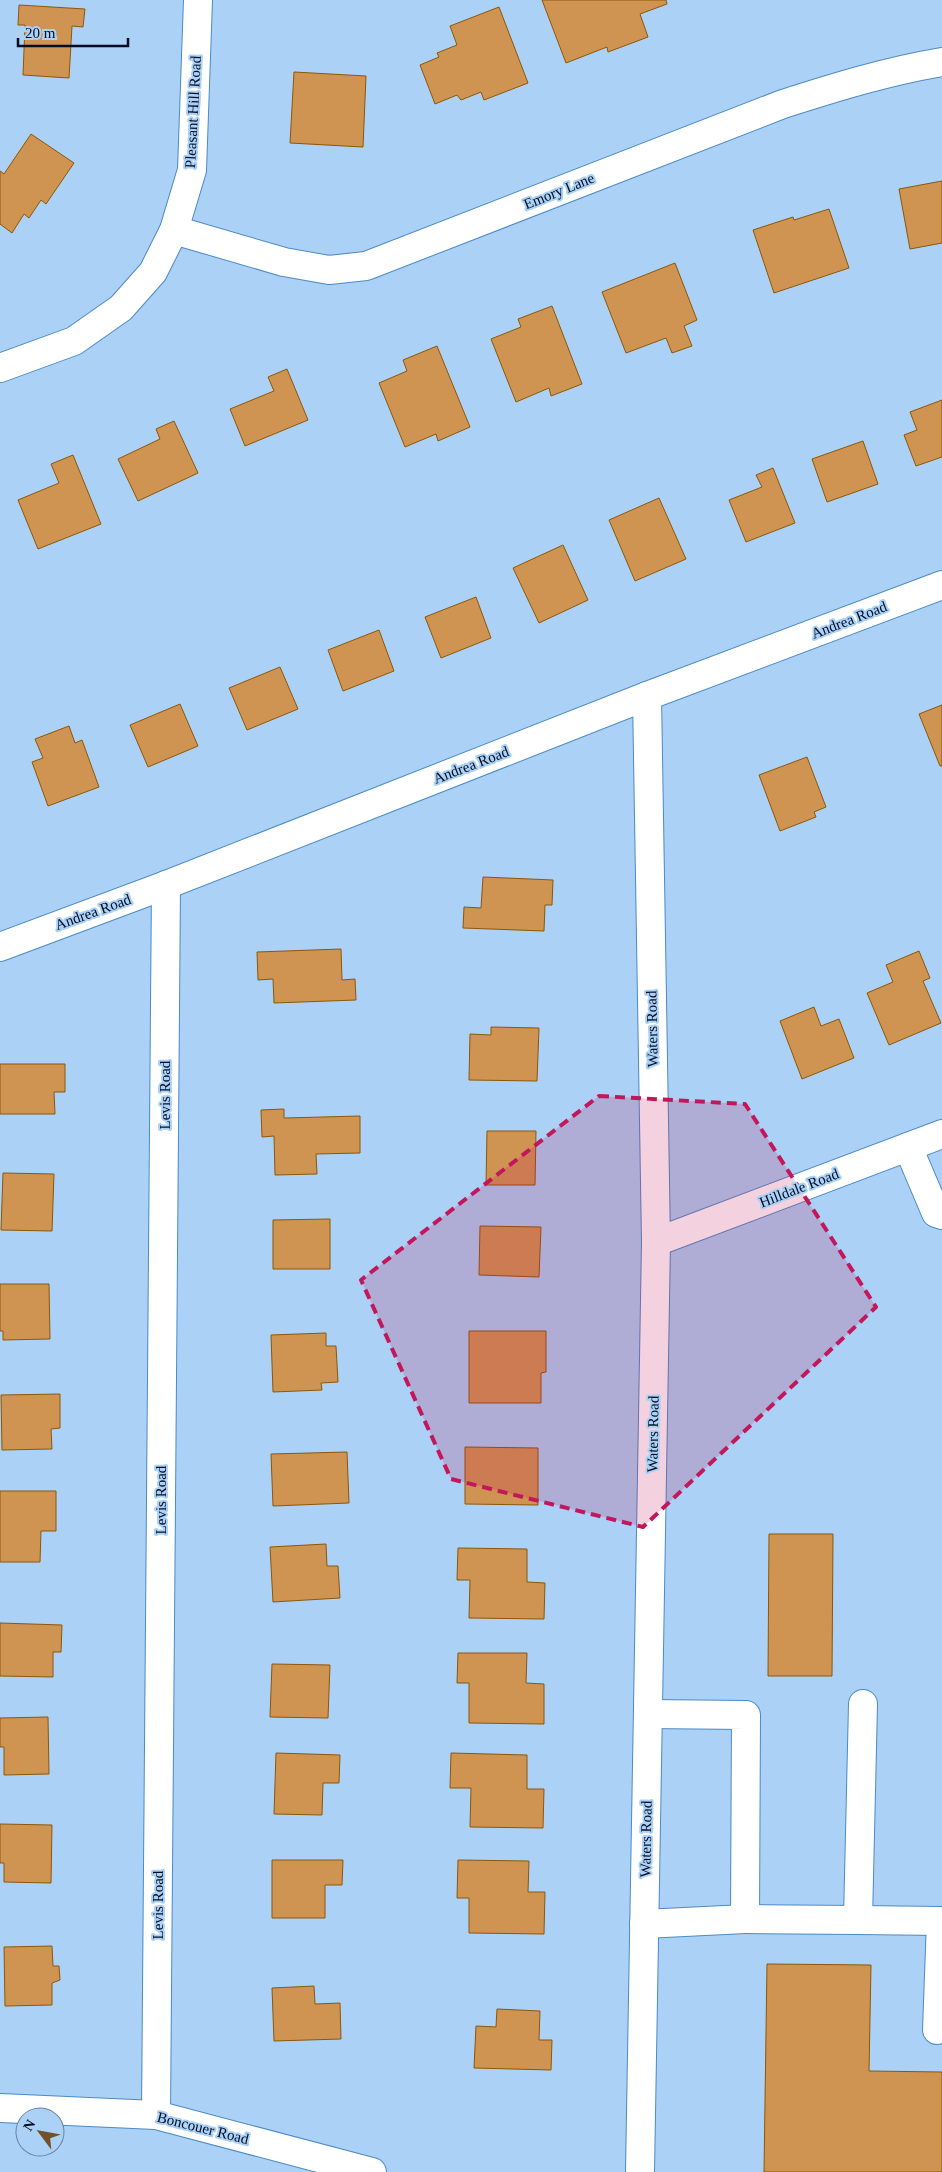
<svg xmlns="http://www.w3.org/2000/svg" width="942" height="2172" viewBox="0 0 942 2172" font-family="'Times New Roman',serif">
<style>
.building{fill:#cf9452;stroke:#8d5706}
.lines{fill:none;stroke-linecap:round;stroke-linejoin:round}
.minor-casing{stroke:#4b8bc4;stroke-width:30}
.minor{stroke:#fff;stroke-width:28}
.marked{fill:#c2185b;fill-opacity:0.2;stroke:#c2185b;stroke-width:4;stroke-dasharray:10 6;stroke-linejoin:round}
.labels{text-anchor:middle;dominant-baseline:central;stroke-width:4;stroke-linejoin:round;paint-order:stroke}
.street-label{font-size:15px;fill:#000d22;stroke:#abd1f6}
</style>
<rect width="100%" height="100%" fill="#abd1f6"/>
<g class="building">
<path d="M542 0H666L667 4 640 14 648 37 608 52 607 47 566 63Z"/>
<path d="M19 5 85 9 83 27 72 26 69 78 23 75 25 25H18Z"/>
<path d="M499 7 528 83 484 100 481 92 461 100 457 95 435 104 420 65 439 57 437 53 457 45 450 26Z"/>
<path d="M294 72 366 76 363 147 290 143Z"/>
<path d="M31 134 74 163 46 204 41 200 29 218 24 214 12 233 0 224V171L4 174Z"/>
<path d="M942 181V243L910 249 899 189Z"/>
<path d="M829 209 849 268 774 293 753 230 793 217 794 220Z"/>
<path d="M675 263 697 320 684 326 692 346 672 353 666 338 626 353 602 292Z"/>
<path d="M552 306 582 384 551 396 549 388 516 402 491 339 521 327 518 319Z"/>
<path d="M437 346 470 427 438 441 436 434 405 447 379 383 407 371 403 360Z"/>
<path d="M287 369 308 420 245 446 230 409 274 391 268 377Z"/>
<path d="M942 400V457L916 466 904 435 917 430 910 412Z"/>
<path d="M174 421 198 473 138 501 118 459 160 439 156 429Z"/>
<path d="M863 441 878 484 827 502 812 459Z"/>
<path d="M73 455 101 524 38 549 18 500 59 483 51 464Z"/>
<path d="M773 468 795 523 746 542 729 500 762 487 756 475Z"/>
<path d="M659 498 686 559 635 581 609 520Z"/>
<path d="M563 545 588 600 539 623 513 568Z"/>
<path d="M476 597 491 638 441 658 425 617Z"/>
<path d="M379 630 394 671 343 691 328 650Z"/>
<path d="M280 667 298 709 247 730 229 688Z"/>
<path d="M180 704 198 746 148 767 130 725Z"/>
<path d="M942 705V766H940L919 714Z"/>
<path d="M69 726 75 743 82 740 99 787 48 806 32 762 43 758 35 739Z"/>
<path d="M807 757 826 807 814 812 816 817 780 831 759 775Z"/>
<path d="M483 877 553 880 552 905H545L544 931 463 928 464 907 481 908Z"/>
<path d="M341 949 342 980 355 979 356 1000 274 1003 273 979 258 980 257 952Z"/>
<path d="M919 951 930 978 923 981 941 1023 889 1045 867 993 893 982 886 965Z"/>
<path d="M814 1007 821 1026 839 1019 854 1058 802 1079 780 1021Z"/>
<path d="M491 1027 539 1028 537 1081 469 1080 470 1034 491 1035Z"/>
<path d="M0 1064H65V1092H54L55 1114H0Z"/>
<path d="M284 1109V1118L360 1116V1153L316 1154 317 1174 275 1175 274 1136 262 1137 261 1110Z"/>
<path d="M487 1131H536L535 1185H486Z"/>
<path d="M3 1173 54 1174 52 1231 1 1230Z"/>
<path d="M330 1219V1269H273V1220Z"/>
<path d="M480 1226 541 1227 539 1277 479 1275Z"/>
<path d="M0 1284H49L50 1339 3 1340V1331H0Z"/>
<path d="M469 1331H546V1372L541 1373V1403H469Z"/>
<path d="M326 1333V1346H336L338 1382 321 1383 322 1390 273 1392 271 1335Z"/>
<path d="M60 1394V1428L51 1429 52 1449 2 1450 1 1395Z"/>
<path d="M465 1447 538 1448V1505L465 1504Z"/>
<path d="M347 1452 349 1503 273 1506 271 1454Z"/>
<path d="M0 1491H56V1531H41L40 1562H0Z"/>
<path d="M769 1534H833L832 1676H768Z"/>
<path d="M326 1544 327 1566H338L340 1598 273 1602 270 1547Z"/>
<path d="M458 1548 527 1549V1582L545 1583 544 1619 469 1618 470 1580H457Z"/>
<path d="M0 1623 62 1625 61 1652H53V1677L0 1676Z"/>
<path d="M458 1653H527L526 1683 544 1684V1724L469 1723V1683H457Z"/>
<path d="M272 1664 330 1665 328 1718 270 1717Z"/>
<path d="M48 1717 49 1774 4 1775V1747H0V1718Z"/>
<path d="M276 1753 340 1755 339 1783H323L322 1815 274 1814Z"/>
<path d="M451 1753 527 1755V1789H544L543 1828 470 1827 471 1788H450Z"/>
<path d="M0 1824 52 1825 51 1883 4 1882V1863H0Z"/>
<path d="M272 1860H343L342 1885H325V1918H272Z"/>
<path d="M458 1860 529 1861 528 1892H545L544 1934 469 1933V1898H457Z"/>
<path d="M52 1946 53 1966H59L60 1980 52 1983V2005L5 2006 4 1947Z"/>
<path d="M767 1964 871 1965 869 2071 942 2072V2172H764Z"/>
<path d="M314 1986 315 2004 340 2003 341 2039 274 2041 272 1988Z"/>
<path d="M497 2009 540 2011 539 2040H552L551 2070 474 2068 476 2026 496 2027Z"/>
</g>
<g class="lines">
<g class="minor-casing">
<g id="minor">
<path d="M174 230 284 262 329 270 366 266 783 104C836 87 888 71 942 62"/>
<path d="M0 368 74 341 121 308 153 272 174 230 192 170 198 0"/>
<path d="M0 947 166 885 647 696 942 585"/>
<path d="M908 1147 936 1213 942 1215"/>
<path d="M656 1242 942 1134"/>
<path d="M745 1919 858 1920 863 1704"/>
<path d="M858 1920 942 1921"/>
<path d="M644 1924 745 1919 746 1715 648 1714"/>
<path d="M937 2030 941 1921"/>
<path d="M0 2108 156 2115 372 2172"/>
<path d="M156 2115 166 885"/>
<path d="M640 2172 656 1242 647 696"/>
</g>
</g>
<use href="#minor" class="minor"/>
</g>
<path class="marked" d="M599 1096 745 1104 876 1307 643 1527 451 1479 361 1280Z"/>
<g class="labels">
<g class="street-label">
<text transform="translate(193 112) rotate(-87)">Pleasant Hill Road</text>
<text transform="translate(559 191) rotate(-22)">Emory Lane</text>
<text transform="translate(849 620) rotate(-21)">Andrea Road</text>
<text transform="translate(471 765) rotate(-21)">Andrea Road</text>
<text transform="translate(93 912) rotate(-20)">Andrea Road</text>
<text transform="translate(652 1029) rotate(-91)">Waters Road</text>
<text transform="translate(165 1095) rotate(-90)">Levis Road</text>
<text transform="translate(799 1188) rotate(-21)">Hilldale Road</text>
<text transform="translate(653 1434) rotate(-89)">Waters Road</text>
<text transform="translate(161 1500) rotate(-90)">Levis Road</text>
<text transform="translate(646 1839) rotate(-89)">Waters Road</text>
<text transform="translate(158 1905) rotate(-90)">Levis Road</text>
<text transform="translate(203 2128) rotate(14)">Boncouer Road</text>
</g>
</g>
<g transform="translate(40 2132) rotate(302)"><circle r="24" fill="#abd1f6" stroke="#6783a1"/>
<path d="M0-4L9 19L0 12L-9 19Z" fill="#725028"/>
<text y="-8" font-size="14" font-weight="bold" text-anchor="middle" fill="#000d22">N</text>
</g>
<path d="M18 38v8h110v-8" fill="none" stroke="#000d22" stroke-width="2.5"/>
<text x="25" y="38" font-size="15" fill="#000d22" stroke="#abd1f6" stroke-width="4" paint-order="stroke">20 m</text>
</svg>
